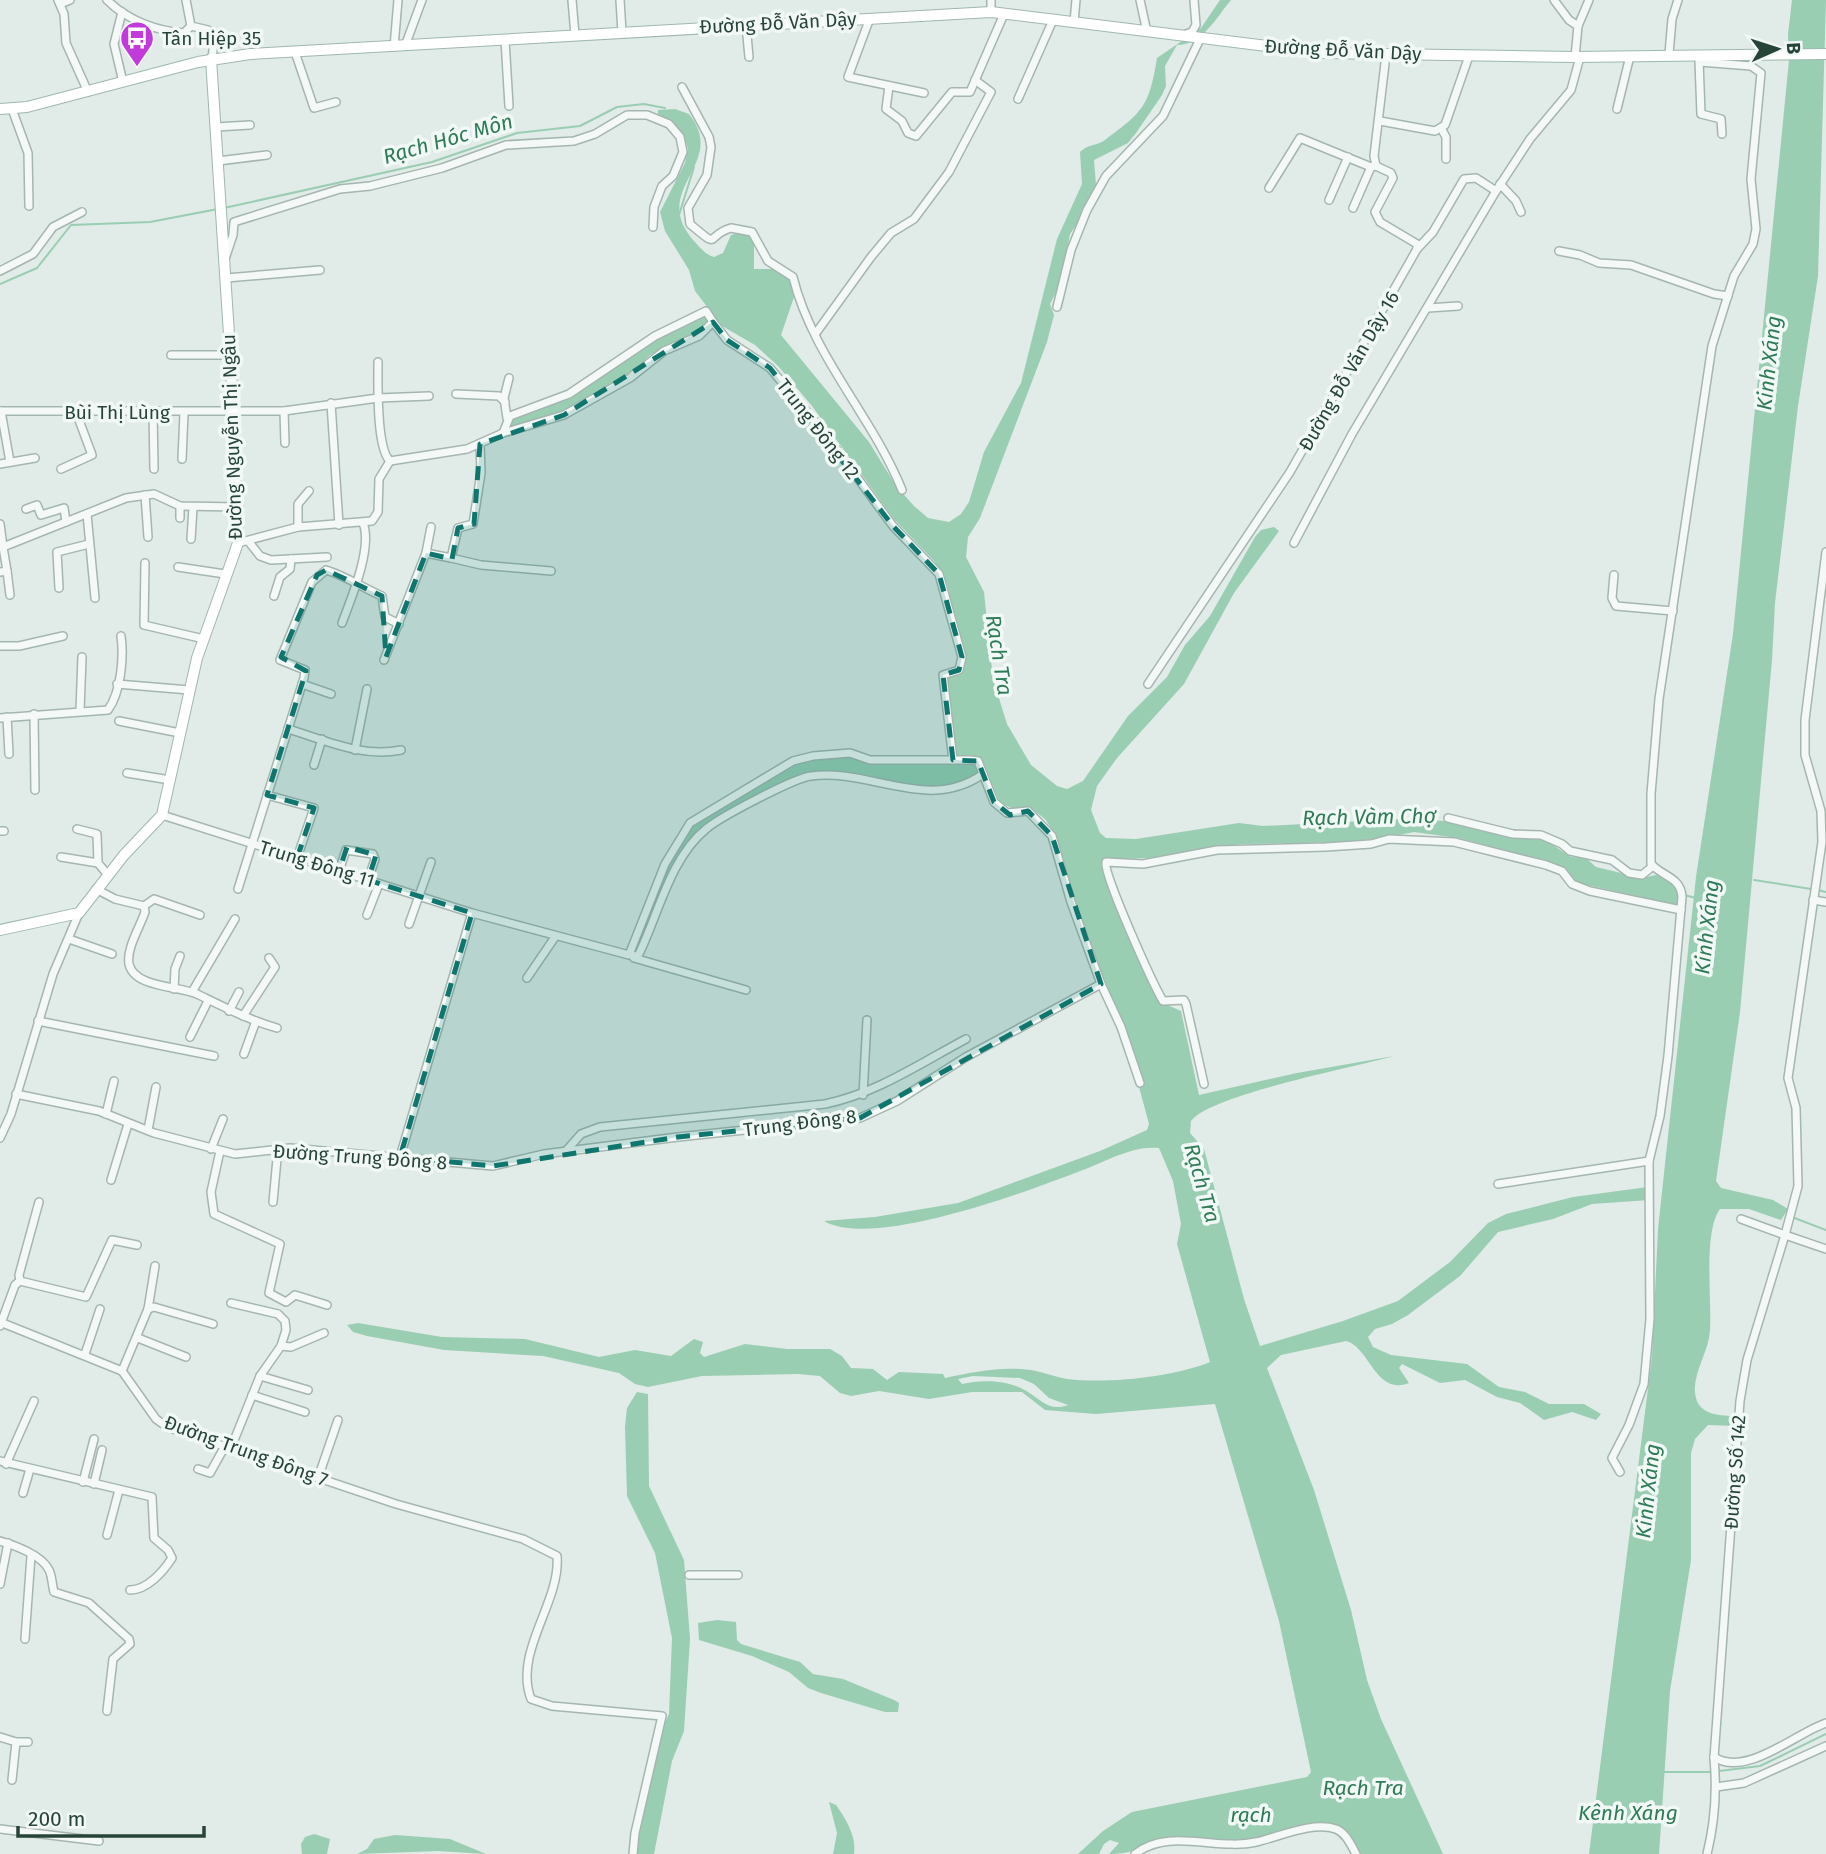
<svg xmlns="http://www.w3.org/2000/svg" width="1826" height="1854" viewBox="0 0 1826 1854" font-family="'Fira Sans',sans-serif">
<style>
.water{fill:#99ceb3;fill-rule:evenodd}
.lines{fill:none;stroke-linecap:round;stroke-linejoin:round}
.stream{stroke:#99ceb3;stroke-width:2}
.minor-casing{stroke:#a5b6af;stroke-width:10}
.major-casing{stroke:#9fb8ad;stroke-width:12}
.minor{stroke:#f4f9f7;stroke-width:7}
.major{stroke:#fff;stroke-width:10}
.marked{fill:#0f766e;fill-opacity:0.2;stroke:#0f766e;stroke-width:5;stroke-dasharray:14 9;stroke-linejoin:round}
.labels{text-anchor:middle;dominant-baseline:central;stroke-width:7;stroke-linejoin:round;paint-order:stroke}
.street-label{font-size:19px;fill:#274439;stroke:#f1f8f5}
.poi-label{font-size:19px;fill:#274439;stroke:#f1f8f5;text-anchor:start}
.water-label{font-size:21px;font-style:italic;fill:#2e7c58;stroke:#f1f8f5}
</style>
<rect width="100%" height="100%" fill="#e1ebe7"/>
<g class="water">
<path d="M1220 0H1231C1216 18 1202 45 1177 45L1165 66 1166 86 1162 95 1136 133 1128 143 1094 160 1096 185 1084 214 1070 234 1061 283 1050 304 1054 315 1047 342 980 518 968 537 966 557 984 592 993 679 1007 724 1031 765 1057 786 1067 789 1083 781 1128 716 1167 677 1185 645 1210 616 1255 537 1261 530 1274 527 1279 531 1234 593 1184 684 1117 758 1097 786 1091 810 1100 833 1106 838 1136 839 1239 823 1263 826 1403 819 1446 821 1515 838 1545 840 1571 857 1586 858 1596 867 1642 878 1656 875 1672 882 1679 891 1677 905 1578 883 1564 870 1543 860 1458 838 1414 832 1361 842 1243 844 1209 847 1167 857 1103 860 1101 864 1117 908 1165 1004 1181 1011 1199 1095 1297 1073 1394 1056C1356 1067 1209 1095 1191 1121L1190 1133 1204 1149 1244 1299 1260 1346 1343 1321 1398 1301 1450 1262 1488 1223 1506 1214 1573 1197 1648 1187 1649 1200 1592 1204 1553 1219 1498 1232 1460 1276 1408 1315 1392 1324 1375 1329 1368 1337 1373 1347 1391 1355 1467 1364 1499 1387 1525 1392 1549 1404H1584L1601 1414 1596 1420 1572 1412 1544 1420 1520 1403 1497 1397 1465 1380 1440 1383 1402 1364 1399 1368 1409 1383C1375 1396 1370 1347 1346 1341L1281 1355 1267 1368 1314 1490 1351 1610 1367 1680 1381 1719 1443 1854H1360L1346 1833 1330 1824 1247 1841 1162 1839C1138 1845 1138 1854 1109 1854L1119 1843 1110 1840 1104 1844 1099 1854H1078L1103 1831 1132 1812 1307 1777 1311 1772 1279 1621 1215 1404 1096 1414 1045 1410 1022 1392H972L929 1399 879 1391 851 1396 840 1393 820 1376 798 1374 702 1376 648 1387 635 1384 619 1373 543 1356 444 1350 367 1336 353 1332 347 1325 358 1323 442 1337 525 1339 599 1357 635 1350 671 1356 694 1339 703 1342 700 1353 704 1357 745 1344 787 1349H830L842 1356 851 1368 873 1369 887 1380 899 1372 943 1374 945 1378C972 1372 1003 1366 1031 1370 1043 1372 1055 1377 1067 1379 1107 1384 1174 1377 1210 1362L1177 1244 1181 1224 1173 1181 1159 1148C1134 1145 1106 1161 1083 1170 1031 1190 873 1250 824 1221L875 1217 958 1203 1100 1151 1147 1130 1149 1124 1121 1020 1081 922 1057 837 1045 819 1032 809 1016 810 1000 803 982 760 957 755 946 677 954 673 965 658 947 584 935 562 894 519 812 406 778 366 755 345 722 326 695 291 689 270 665 231 660 212 685 163 688 149 684 135 676 126 658 114V110L675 109 689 114C729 164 649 188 693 240 700 247 704 254 714 257L723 253 731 235 745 231 754 239V269H775L792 281 794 297 781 335 869 442 896 486 914 506 928 518 949 522 961 514 969 502 984 452 1021 383 1057 239 1082 184 1080 152C1088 144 1097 146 1105 140 1144 111 1149 106 1157 58L1201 28ZM973 1376 1020 1378 1034 1384 1049 1398 1068 1405C1050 1412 1041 1400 1028 1392 1010 1380 982 1379 962 1384L958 1379Z"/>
<path d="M1792 0H1826L1818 276 1798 406 1775 603 1772 660 1740 1012 1716 1181 1721 1188 1773 1200 1788 1209 1781 1220 1749 1209H1720C1703 1232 1712 1300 1710 1330 1709 1353 1690 1376 1696 1398 1700 1415 1722 1416 1736 1416V1426L1708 1425 1695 1439 1691 1453V1560L1670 1691 1659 1854H1589L1652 1357 1658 1229 1696 877 1733 634 1789 60 1788 34Z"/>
<path d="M702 315H707L712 322 701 334 650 355 630 374 565 413 508 428 509 421 581 390 656 336Z"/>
<path d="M847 756 867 763 969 761 978 763 979 773 953 786 913 788 830 772 766 793 691 842 634 955 633 948 665 865 694 823 797 762Z"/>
<path d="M637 1392 648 1394 649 1486 684 1560 690 1639 684 1731 672 1761 654 1854H636L637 1834 660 1733 669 1714 672 1638 655 1553 627 1496 625 1427 627 1408Z"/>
<path d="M717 1620 736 1622 737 1640 741 1644 800 1662 813 1674 843 1679 894 1700 899 1703 898 1712H885L821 1693 808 1688 789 1672 752 1656 699 1640 698 1623Z"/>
<path d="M829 1802 836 1805C846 1819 857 1837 854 1854H833L837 1833Z"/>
<path d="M314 1834 330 1839 327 1854H302L301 1844 305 1837Z"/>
<path d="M395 1835 450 1839 486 1854 438 1851 357 1854 367 1849 374 1839Z"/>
</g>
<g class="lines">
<g class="stream">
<path d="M224 208 432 162 517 133 580 126 617 107 644 104 665 108"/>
<path d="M679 215 694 167"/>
<path d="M0 284 37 268 71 225 150 222 218 209"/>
<path d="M1754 880 1811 889"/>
<path d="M1817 890 1826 892"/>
<path d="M1684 895 1696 898"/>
<path d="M1792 1217 1826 1230"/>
<path d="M1719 1771 1760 1766 1826 1734"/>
<path d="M1663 1772H1713"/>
</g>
<g class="minor-casing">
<g id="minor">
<path d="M58 0 64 14 66 43 88 92"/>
<path d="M107 0C127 20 156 31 184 33L191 26"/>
<path d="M186 0 191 26 208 30C214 40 215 49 211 59"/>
<path d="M572 0 575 35"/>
<path d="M620 0 622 32"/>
<path d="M991 0V12"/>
<path d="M1140 0 1147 32"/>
<path d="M1554 0 1569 20 1578 26"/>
<path d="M60 4 70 0"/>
<path d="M122 12 114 44 123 82"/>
<path d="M870 18 848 77 924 93"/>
<path d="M1074 22 1076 0"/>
<path d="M746 25 749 57"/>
<path d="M1186 34 1192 32 1196 25 1194 0"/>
<path d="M505 40 509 106"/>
<path d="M405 46 422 0"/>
<path d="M394 47 398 0"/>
<path d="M295 52 314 108 336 102"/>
<path d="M1669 54 1672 19 1678 0"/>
<path d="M1575 57 1578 26 1589 0"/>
<path d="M1699 61 1701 114 1721 119 1722 134"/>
<path d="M889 86 886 109 902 121 908 133 916 136 952 92H970L1004 14"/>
<path d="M682 87 709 137 711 147 707 175 688 208 690 224C722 251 704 236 731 228L752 232 768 261 793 277C812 355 872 416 902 490"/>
<path d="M1018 99 1053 20"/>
<path d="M12 109 28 153 29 206"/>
<path d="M1617 109 1630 56"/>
<path d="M1380 121 1435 131 1445 125 1469 56"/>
<path d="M216 127 250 125"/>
<path d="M1441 128 1446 137V159"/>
<path d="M218 161 267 155"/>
<path d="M1500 184 1516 201 1521 212"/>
<path d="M1269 188 1300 138 1371 167 1376 166"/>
<path d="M1329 200 1348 157"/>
<path d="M1353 208 1371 167"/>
<path d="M1417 249 1433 232 1464 179 1476 178 1496 191"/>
<path d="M1559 251 1580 255 1599 263 1631 265 1714 294 1728 296"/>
<path d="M225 259 233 235 234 222 340 189 370 186 442 168 506 145 574 141 595 134 627 115H647L669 124 680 137 683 152 673 176 662 186 654 207 653 227"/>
<path d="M0 271 33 254 53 227 82 212"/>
<path d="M226 278 320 270"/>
<path d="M1057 307 1071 250 1087 210 1106 176 1163 116 1200 39"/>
<path d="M1428 308 1458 306"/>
<path d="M816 333 871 257 891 233 914 219 949 172 991 92 975 80"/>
<path d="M171 355H231"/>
<path d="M378 362C378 383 376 448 390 461L467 449 503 433 510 416 569 394 655 336 706 311 713 322"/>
<path d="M456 394 499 396 505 402"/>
<path d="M331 403 339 525"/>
<path d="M0 411H284L378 398 429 396"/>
<path d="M1 411 10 462"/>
<path d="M284 411 285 443"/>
<path d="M153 412 154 469"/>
<path d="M507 418 504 398 509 378"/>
<path d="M503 433 564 415 630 378 664 351 699 336 713 322 727 340 770 368 822 430 893 526 939 574 962 657 959 670 943 675 953 760"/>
<path d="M182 459 184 413"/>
<path d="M0 464 35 458"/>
<path d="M61 469 92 455 76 412"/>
<path d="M145 495 148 537"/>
<path d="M26 509 37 505 41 515 64 508 66 522"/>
<path d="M87 514 95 598"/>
<path d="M180 518V506"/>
<path d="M0 524 3 547"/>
<path d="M298 527V504L309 491"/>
<path d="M191 539 193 508"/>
<path d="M249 542 260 556 271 560 327 557"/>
<path d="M238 543 298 527 372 521 378 512 379 479 390 461"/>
<path d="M1294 543 1352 434 1496 191 1530 139 1571 90 1580 57"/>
<path d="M426 553 431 527"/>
<path d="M451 558 481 565 551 571"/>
<path d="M145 563 144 625 204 639"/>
<path d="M178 567 225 574"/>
<path d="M7 571 10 595"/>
<path d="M0 572 7 571 3 547 126 498 154 494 180 506 239 507"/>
<path d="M1614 575 1612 598 1616 606 1673 611"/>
<path d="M59 588 57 552 89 544"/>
<path d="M274 596 280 577 290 569 291 559"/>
<path d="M342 623C351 599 373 547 363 523"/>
<path d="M0 646H19L63 636"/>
<path d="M384 660 426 553 451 558 458 528 473 524 481 473 480 444"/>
<path d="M117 684 189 690"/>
<path d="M302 684 331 694"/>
<path d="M1148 684 1290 472 1417 249V244L1380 222 1375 212 1393 178 1391 173 1376 166 1374 156 1386 55"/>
<path d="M80 711 82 657"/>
<path d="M34 714 35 790"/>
<path d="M7 717 9 754"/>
<path d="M0 718 108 710C121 692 124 657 121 636"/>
<path d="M119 721 180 733"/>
<path d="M288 729C325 740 362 758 401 750"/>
<path d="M355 750 367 689"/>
<path d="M314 765 322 739"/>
<path d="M127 773 170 780"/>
<path d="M983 774 994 802 1007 813 1028 811 1052 836 1071 902 1101 984 1121 1027 1140 1083"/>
<path d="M267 795 314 808 297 858"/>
<path d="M162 815 472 913 629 955 665 864 690 823 793 761 813 756 850 753 870 760H970L978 761 983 774C928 813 870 768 811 776 794 778 720 817 706 829 670 858 658 916 638 956L629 955"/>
<path d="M1448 818 1513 834 1541 835 1562 844 1570 851 1612 860 1629 873 1642 875 1653 866"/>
<path d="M77 829 97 834 98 863 108 875"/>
<path d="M0 831H4"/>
<path d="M61 857 98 863"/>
<path d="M339 871 346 850 373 854 375 859 368 880"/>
<path d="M96 889 115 899 144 906 145 912C140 927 126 949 129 964 134 988 180 986 197 994 224 1007 249 1020 277 1028"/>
<path d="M238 889 304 678 305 670 280 660 312 582 326 570C346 576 363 588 382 596L385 617 399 624"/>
<path d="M1813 900 1826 902"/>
<path d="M144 906 154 899 200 915"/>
<path d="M367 915 379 884"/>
<path d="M409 924 431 862"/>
<path d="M69 939 112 954"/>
<path d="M634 958 746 990"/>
<path d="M527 978 555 937"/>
<path d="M174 989 175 969 180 956"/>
<path d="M192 992 235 919"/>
<path d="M229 1011 239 992"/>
<path d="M243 1016 275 967 269 958"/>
<path d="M38 1021 214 1056"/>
<path d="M190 1037 208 1001"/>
<path d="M244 1054 256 1021"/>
<path d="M1204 1084 1186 1004 1184 1000 1163 1001C1153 984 1102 872 1106 862L1143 864 1217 850 1326 847 1371 844 1389 839 1454 842 1546 865 1562 871 1572 884 1590 891 1681 910"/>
<path d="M16 1094 99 1111 154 1133 235 1154 290 1148 493 1166 544 1154 678 1137 860 1118 897 1101 966 1057 1101 984"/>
<path d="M863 1095 867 1020"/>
<path d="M106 1114 114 1081"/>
<path d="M148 1130 156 1087"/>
<path d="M0 1138 11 1114 53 974 79 913"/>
<path d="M211 1149 223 1119"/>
<path d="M220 1151 211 1192 214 1214 280 1244 269 1293 286 1302 295 1295 327 1305"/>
<path d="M566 1151 581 1134 600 1127 825 1104C877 1093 919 1064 966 1039"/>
<path d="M400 1157 472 913"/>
<path d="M111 1180 128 1124"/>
<path d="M1498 1184 1649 1161"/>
<path d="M273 1202 278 1148"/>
<path d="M1741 1219 1785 1235 1798 1186 1796 1108 1788 1078 1822 842 1821 811 1805 755V720L1826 552"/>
<path d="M20 1281 19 1275 39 1202"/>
<path d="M148 1309 154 1307 213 1324"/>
<path d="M0 1322 122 1371 156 1419 167 1427 396 1504 523 1539 557 1556C561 1602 513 1652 531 1699L552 1706 662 1716 635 1833 633 1854"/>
<path d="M0 1326 15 1285 20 1281 86 1297 112 1240 137 1245"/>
<path d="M138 1338 186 1357"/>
<path d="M281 1346 291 1347 324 1333"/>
<path d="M85 1354 100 1309"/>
<path d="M122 1371 148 1309 155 1266"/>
<path d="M260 1376 308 1390"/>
<path d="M252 1395 305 1412"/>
<path d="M231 1448 260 1376 281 1346 286 1330 285 1321 278 1314 231 1303"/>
<path d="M0 1461 152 1497 154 1538 168 1550 172 1558C163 1572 147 1590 130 1590"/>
<path d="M6 1464 34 1401"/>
<path d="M198 1469 210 1473 225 1446"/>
<path d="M1620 1472 1612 1458 1629 1425 1644 1384 1650 1319 1649 1161 1660 1116 1668 1056 1682 897C1681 877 1663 877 1651 864V794L1659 699 1712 346 1734 276 1753 244 1756 229 1751 179 1761 73 1751 66 1700 62"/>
<path d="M318 1478 338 1420"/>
<path d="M83 1482 94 1439"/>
<path d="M94 1484 102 1450"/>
<path d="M23 1493 30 1469"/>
<path d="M107 1535 119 1490"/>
<path d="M0 1541C14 1545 42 1555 49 1570 52 1575 52 1585 54 1592L89 1603 129 1639 130 1644 113 1659 107 1711"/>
<path d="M689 1575H738"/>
<path d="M0 1584 8 1543"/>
<path d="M25 1639 31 1556"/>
<path d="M0 1737 16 1742 12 1780"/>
<path d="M16 1742H28"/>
<path d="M1714 1757C1746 1778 1796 1733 1826 1723"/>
<path d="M1716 1787 1744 1783 1826 1746"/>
<path d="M0 1829 99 1841"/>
<path d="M1135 1854C1169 1827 1216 1851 1256 1842 1279 1837 1312 1821 1336 1829 1346 1833 1351 1845 1356 1854"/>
<path d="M1707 1854C1715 1822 1717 1791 1714 1758L1740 1401 1747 1360 1785 1235 1826 1249"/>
</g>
</g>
<g class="major-casing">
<g id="major">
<path d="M0 109 27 107 198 62 250 54 991 12 1324 53 1575 57 1826 54"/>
<path d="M0 930 79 913 124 855 162 815 197 658 238 543 231 365 211 59"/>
</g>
</g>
<use href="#minor" class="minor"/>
<use href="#major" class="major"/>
</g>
<path class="marked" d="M713 322 727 340 770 368 893 526 939 574 962 657 959 670 943 675 953 760 978 761 994 802 1010 815 1028 811 1052 836 1101 984 860 1118 678 1137 493 1166 400 1157 472 913 368 880 376 855 347 847 339 871 297 858 314 808 267 795 306 671 281 657 317 575 326 570 382 596 386 657 426 553 452 559 458 528 474 524 480 444 564 415Z"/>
<defs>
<g id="bus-pin" transform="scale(1.75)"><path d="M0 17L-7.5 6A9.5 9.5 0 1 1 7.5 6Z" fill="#c13bdb" stroke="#f1f8f5"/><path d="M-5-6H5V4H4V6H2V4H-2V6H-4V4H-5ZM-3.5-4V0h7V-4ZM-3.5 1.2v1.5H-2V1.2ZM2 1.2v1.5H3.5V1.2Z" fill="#fff"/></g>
</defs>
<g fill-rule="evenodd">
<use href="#bus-pin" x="137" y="38"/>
</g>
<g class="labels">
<g class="street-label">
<text transform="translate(778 23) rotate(-3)">Đường Đỗ Văn Dậy</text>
<text transform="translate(1343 50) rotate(3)">Đường Đỗ Văn Dậy</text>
<text transform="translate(1349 371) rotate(-60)">Đường Đỗ Văn Dậy 16</text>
<text x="117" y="412">Bùi Thị Lùng</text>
<text transform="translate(818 429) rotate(52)">Trung Đông 12</text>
<text transform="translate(232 437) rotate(-92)">Đường Nguyễn Thị Ngâu</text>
<text transform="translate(317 864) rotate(17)">Trung Đông 11</text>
<text transform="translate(800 1123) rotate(-7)">Trung Đông 8</text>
<text transform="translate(360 1157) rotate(4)">Đường Trung Đông 8</text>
<text transform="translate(246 1451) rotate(20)">Đường Trung Đông 7</text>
<text transform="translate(1735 1472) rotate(-86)">Đường Số 142</text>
</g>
<g class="poi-label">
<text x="162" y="38">Tân Hiệp 35</text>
</g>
<g class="water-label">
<text transform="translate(448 139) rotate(-16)">Rạch Hóc Môn</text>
<text transform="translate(1769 363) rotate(-84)">Kinh Xáng</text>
<text transform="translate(999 655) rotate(81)">Rạch Tra</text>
<text transform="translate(1369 817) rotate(-1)">Rạch Vàm Chợ</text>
<text transform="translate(1707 927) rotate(-84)">Kinh Xáng</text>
<text transform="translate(1202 1183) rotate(74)">Rạch Tra</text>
<text transform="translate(1648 1491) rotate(-84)">Kinh Xáng</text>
<text x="1363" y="1788">Rạch Tra</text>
<text x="1628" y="1813">Kênh Xáng</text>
<text x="1251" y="1815">rạch</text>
</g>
</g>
<g transform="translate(1777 49) rotate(87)" stroke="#f1f8f5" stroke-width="5" paint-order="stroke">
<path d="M0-5L12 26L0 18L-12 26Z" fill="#274439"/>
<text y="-10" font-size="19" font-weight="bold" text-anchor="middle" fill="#274439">B</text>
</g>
<path d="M18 1826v10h186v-10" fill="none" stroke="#274439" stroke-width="3.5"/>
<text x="28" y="1826" font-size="21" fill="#274439" stroke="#f1f8f5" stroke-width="5" paint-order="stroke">200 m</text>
</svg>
